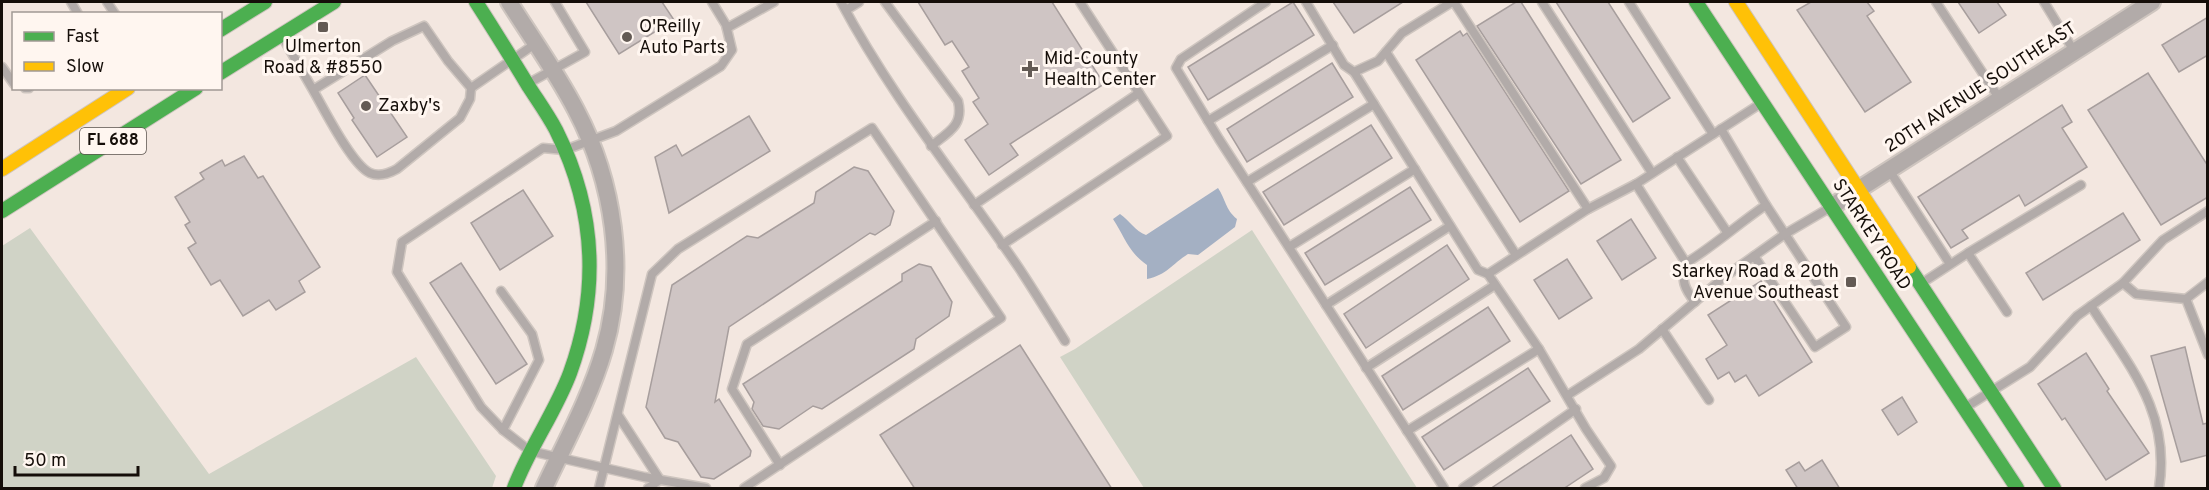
<svg xmlns="http://www.w3.org/2000/svg" width="2209" height="490" viewBox="0 0 2209 490" font-family="Overpass,sans-serif">
<style>
.green{fill:#d0d3c6}
.water{fill:#a4b0c3}
.building{fill:#cfc5c4;stroke:#a79e9d;stroke-width:1.5}
.lines{fill:none;stroke-linecap:round;stroke-linejoin:round}
.lane-casing{stroke:#cec5bf;stroke-width:11}
.street-casing{stroke:#cec5bf;stroke-width:20}
.fast-casing{stroke:#cec5bf;stroke-width:16}
.slow-casing{stroke:#cec5bf;stroke-width:16}
.lane{stroke:#b2aba9;stroke-width:8}
.street{stroke:#b2aba9;stroke-width:16}
.fast{stroke:#4caf50;stroke-width:14}
.slow{stroke:#ffc107;stroke-width:14}
.poi-dot{fill:#635a54;stroke:#fff6f0;stroke-width:2}
.labels{text-anchor:middle;dominant-baseline:central;stroke-width:6;stroke-linejoin:round;paint-order:stroke}
.shield{fill:#fff6f0;stroke:#5b544e;stroke-width:1.5}
.shield-label{font-size:16px;font-weight:bold;fill:#150e09}
.poi-label{font-size:18px;fill:#150e09;stroke:#fff6f0;text-anchor:start}
.street-label{font-size:18px;fill:#150e09;stroke:#fff6f0}
</style>
<rect width="100%" height="100%" fill="#f3e7e0"/>
<g class="green">
<path d="M30 228 209 474 416 357 496 476 492 488H2V246Z"/>
<path d="M1252 230 1417 488H1144L1060 357 1075 349Z"/>
</g>
<path class="water" d="M1218 188C1226 200 1225 209 1237 219L1235 227 1198 255 1188 254C1172 264 1167 275 1147 279V265C1128 252 1125 237 1113 219L1120 214C1129 220 1135 231 1146 235Z"/>
<g class="building">
<path d="M586 2H662L674 20 619 54Z"/>
<path d="M918 2H1052L1104 84 1010 144 1018 155 989 175 965 140 988 124 973 102 979 98 962 71 969 67 952 41 945 45Z"/>
<path d="M1293 2 1314 35 1208 100 1188 67Z"/>
<path d="M1333 2H1403L1354 33Z"/>
<path d="M1516 2H1521L1621 160 1581 184 1477 26Z"/>
<path d="M1556 2H1608L1670 98 1633 122Z"/>
<path d="M1811 2H1867L1874 11 1867 16 1911 82 1865 112 1797 10Z"/>
<path d="M1958 2H1997L2006 15 1979 33Z"/>
<path d="M2208 17V55L2179 72 2162 45Z"/>
<path d="M1460 31 1463 36 1467 33 1569 191 1520 222 1416 60Z"/>
<path d="M1332 63 1353 97 1247 162 1227 129Z"/>
<path d="M2148 73 2208 166V197L2161 225 2088 110Z"/>
<path d="M365 75 407 137 377 157 352 120 354 118 338 93Z"/>
<path d="M2062 105 2072 122 2062 128 2087 167 2025 206 2019 195 1962 230 1968 238 1951 248 1918 197Z"/>
<path d="M749 116 770 151 669 213 655 157 676 145 682 156Z"/>
<path d="M1371 125 1392 158 1284 225 1263 192Z"/>
<path d="M244 156 258 178 263 176 320 267 299 281 305 292 276 310 269 300 243 316 220 280 211 285 188 248 196 243 185 225 190 222 175 197 204 179 200 173 222 160 225 166Z"/>
<path d="M854 167 868 171 894 211 890 225 875 235 870 233 729 327 715 402 719 399 751 451 750 456 714 479 701 477 678 442 665 438 646 407 672 285 747 236 758 238 814 203 816 192Z"/>
<path d="M1410 187 1431 220 1325 285 1305 253Z"/>
<path d="M523 190 553 236 500 270 471 223Z"/>
<path d="M2123 213 2140 240 2043 300 2026 273Z"/>
<path d="M1631 219 1656 258 1622 280 1597 241Z"/>
<path d="M1447 245 1469 279 1366 348 1344 314Z"/>
<path d="M1567 259 1592 298 1559 319 1534 280Z"/>
<path d="M461 263 527 364 496 384 430 283Z"/>
<path d="M919 264 931 267 952 302 949 316 916 339 914 349 822 409 813 406 779 429 763 426 752 409 754 402 743 384 902 281V274Z"/>
<path d="M1761 281 1812 362 1759 396 1746 375 1735 382 1729 372 1718 379 1706 359 1727 345 1708 315Z"/>
<path d="M1488 307 1510 341 1403 410 1382 376Z"/>
<path d="M1020 345 1112 489H915L880 435Z"/>
<path d="M2185 347 2203 424 2208 423V455L2181 462 2151 356Z"/>
<path d="M2086 353 2109 389 2107 391 2149 453 2106 480 2065 418 2062 420 2038 384Z"/>
<path d="M1528 368 1550 401 1444 470 1422 437Z"/>
<path d="M1902 397 1917 422 1898 435 1882 410Z"/>
<path d="M1571 435 1593 469 1563 489H1490Z"/>
<path d="M1822 460 1840 489H1798L1786 470 1799 462 1805 471Z"/>
</g>
<g class="lines">
<g class="lane-casing">
<g id="lane">
<path d="M71 2 78 14"/>
<path d="M107 2 115 14"/>
<path d="M841 2C891 96 959 180 1019 268 1035 292 1050 317 1065 341"/>
<path d="M885 2 958 101C964 125 949 132 931 146"/>
<path d="M1266 2 1181 59 1176 68 1219 139 1444 488"/>
<path d="M1306 2 1344 65 1354 72 1378 61 1402 33 1452 2"/>
<path d="M1454 2 1588 209"/>
<path d="M1542 2 1652 173"/>
<path d="M1629 2 1713 134"/>
<path d="M1936 2 1999 98"/>
<path d="M2044 2 2074 51"/>
<path d="M846 10 859 2"/>
<path d="M727 28 774 2"/>
<path d="M283 38 313 90 392 41 424 26 448 61 471 88 470 99 460 118 397 169C388 174 379 177 370 173 352 165 324 109 313 90"/>
<path d="M1386 52 1516 255"/>
<path d="M2 67 14 84"/>
<path d="M1354 72 1478 270 1488 274 1588 209 1636 184 1760 104"/>
<path d="M529 83 585 52 555 2"/>
<path d="M25 88H29"/>
<path d="M471 88 535 44"/>
<path d="M1208 121 1333 45"/>
<path d="M1721 129 1766 205 1846 327 1815 347 1754 256"/>
<path d="M1677 157 1727 232"/>
<path d="M1889 170 1950 264"/>
<path d="M1247 182 1374 104"/>
<path d="M1636 184 1686 263"/>
<path d="M974 205 1139 93"/>
<path d="M1002 245 1167 136 1080 2"/>
<path d="M1289 247 1415 169"/>
<path d="M1968 253 2081 185"/>
<path d="M1488 274 1539 349 1586 429 1611 466 1604 478 1585 488"/>
<path d="M1922 283 1968 253 2007 312"/>
<path d="M2123 283 2163 240 2208 211"/>
<path d="M501 291 532 334 539 360 503 430"/>
<path d="M2186 299 2208 282"/>
<path d="M1695 302C1684 288 1681 281 1686 263 1714 246 1738 224 1766 205"/>
<path d="M1326 305 1450 226"/>
<path d="M2091 306C2129 366 2171 412 2159 488"/>
<path d="M1662 329 1709 400"/>
<path d="M1366 368 1495 285"/>
<path d="M1568 395 1639 349 1723 278 1785 234 1831 207"/>
<path d="M1966 407 2030 367 2077 316 2123 283 2136 294 2186 299 2208 355"/>
<path d="M618 415 660 480 648 488"/>
<path d="M1407 431 1539 349"/>
<path d="M780 465 732 389 747 344 936 221"/>
<path d="M599 488 652 274 678 249 872 128 1001 318 744 488"/>
<path d="M706 488 644 477 530 451 503 430 481 407 397 272 402 242 543 148 565 150 616 131 721 66 732 50 726 25 712 2"/>
<path d="M1463 488 1576 409"/>
</g>
</g>
<g class="street-casing">
<g id="street">
<path d="M509 2C531 37 557 73 576 110 614 182 627 271 604 350 590 398 565 443 544 488"/>
<path d="M1831 207 2152 2"/>
</g>
</g>
<g class="fast-casing">
<g id="fast">
<path d="M476 2C494 30 512 59 529 87 538 101 548 115 556 130 595 208 600 290 570 373 555 413 529 448 514 488"/>
<path d="M1696 2 2017 488"/>
<path d="M220 30 265 2"/>
<path d="M220 73 334 2"/>
<path d="M2 211 196 88"/>
<path d="M1909 267 2054 488"/>
</g>
</g>
<g class="slow-casing">
<g id="slow">
<path d="M1736 2 1909 267"/>
<path d="M2 169 128 88"/>
</g>
</g>
<use href="#lane" class="lane"/>
<use href="#street" class="street"/>
<use href="#fast" class="fast"/>
<use href="#slow" class="slow"/>
</g>
<g class="poi-dot">
<rect x="317" y="21" width="12" height="12" rx="3"/>
<circle cx="627" cy="37" r="6"/>
<path d="M1027 60h6v6h6v6h-6v6h-6v-6h-6v-6h6z"/>
<circle cx="366" cy="106" r="6"/>
<rect x="1845" y="276" width="12" height="12" rx="3"/>
</g>
<g class="labels">
<rect class="shield" x="80" y="128" width="66" height="26" rx="4.5"/>
<g class="shield-label">
<text x="113" y="141">FL 688</text>
</g>
<g class="poi-label">
<text x="639" y="27">O'Reilly<tspan x="639" dy="21">Auto Parts</tspan></text>
<text x="323" y="47" text-anchor="middle">Ulmerton<tspan x="323" dy="21">Road &amp; #8550</tspan></text>
<text x="1044" y="59">Mid-County<tspan x="1044" dy="21">Health Center</tspan></text>
<text x="378" y="106">Zaxby's</text>
<text x="1839" y="272" text-anchor="end">Starkey Road &amp; 20th<tspan x="1839" dy="21">Avenue Southeast</tspan></text>
</g>
<g class="street-label">
<text transform="translate(1981 88) rotate(-33)">20TH AVENUE SOUTHEAST</text>
<text transform="translate(1871 235) rotate(57)">STARKEY ROAD</text>
</g>
</g>
<rect width="2209" height="490" fill="none" stroke="#150e09" stroke-width="6"/>
<rect x="12" y="12" width="210" height="78" fill="#fff6f0" stroke="#a19994" stroke-width="1.5"/>
<rect x="24" y="32" width="30" height="9" fill="#4caf50" stroke="#a19994" stroke-width="1.5"/>
<text x="66" y="42" font-size="18" fill="#150e09">Fast</text>
<rect x="24" y="62" width="30" height="9" fill="#ffc107" stroke="#a19994" stroke-width="1.5"/>
<text x="66" y="72" font-size="18" fill="#150e09">Slow</text>
<path d="M15 466v9h123v-9" fill="none" stroke="#150e09" stroke-width="3"/>
<text x="24" y="466" font-size="18" fill="#150e09" stroke="#fff6f0" stroke-width="4.5" paint-order="stroke">50 m</text>
</svg>
